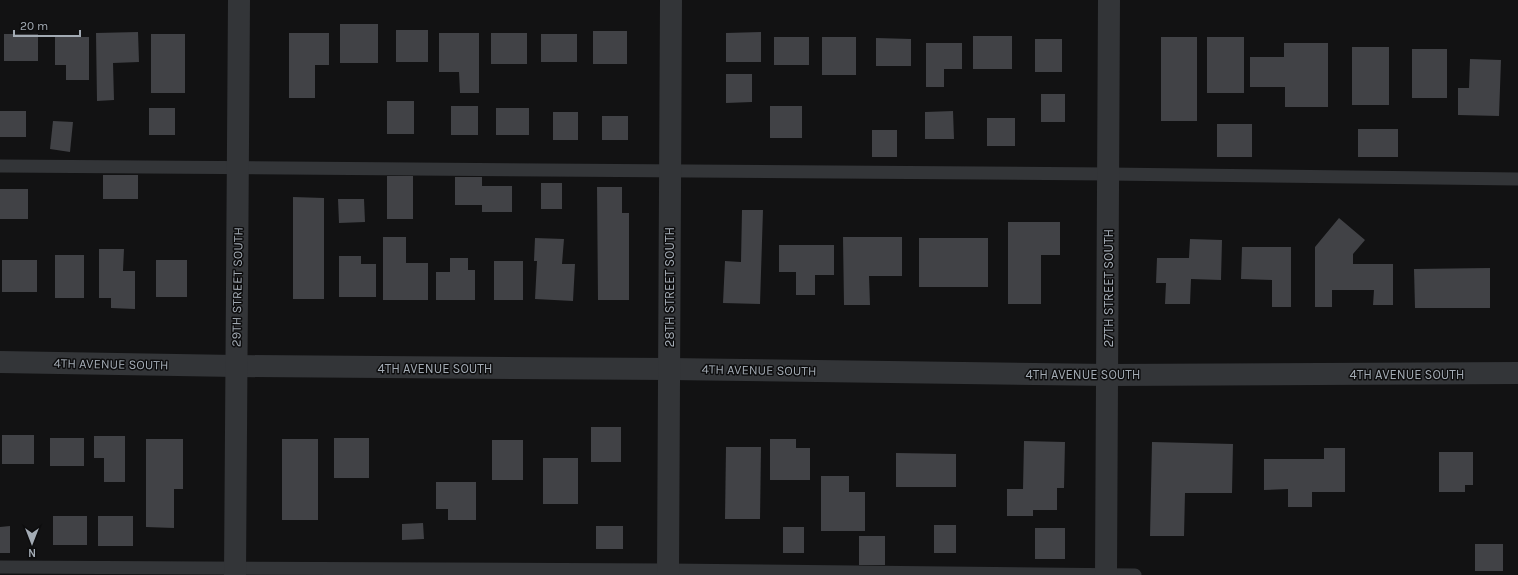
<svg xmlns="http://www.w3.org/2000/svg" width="1518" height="575" viewBox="0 0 1518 575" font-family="Karla,sans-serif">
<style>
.building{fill:#414246}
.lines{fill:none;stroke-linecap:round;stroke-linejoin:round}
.lane{stroke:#333538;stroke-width:13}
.street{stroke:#333538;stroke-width:22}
.labels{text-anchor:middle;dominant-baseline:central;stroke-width:3;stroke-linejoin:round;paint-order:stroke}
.street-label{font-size:13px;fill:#a3abb4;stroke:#0d0d0e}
</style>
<rect width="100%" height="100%" fill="#121213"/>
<g class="building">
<rect x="340" y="24" width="38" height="39"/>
<rect x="396" y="30" width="32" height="32"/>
<rect x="593" y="31" width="34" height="33"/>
<path d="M138 32 139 62 113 63 114 100 97 101 96 33Z"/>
<path d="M761 32V62H726V33Z"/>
<path d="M289 33H329V65H315V98H289Z"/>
<path d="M439 33H479V93H460L459 72H439Z"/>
<rect x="491" y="33" width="36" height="31"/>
<rect x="4" y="34" width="34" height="27"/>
<rect x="151" y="34" width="34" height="59"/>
<rect x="541" y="34" width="36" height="28"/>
<rect x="973" y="36" width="39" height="33"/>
<path d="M55 37H89V80H66V65H55Z"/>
<rect x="774" y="37" width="35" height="28"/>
<rect x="822" y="37" width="34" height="38"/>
<rect x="1161" y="37" width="36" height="84"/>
<rect x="1207" y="37" width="37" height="56"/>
<path d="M876 38 911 39V66H876Z"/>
<rect x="1035" y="39" width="27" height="33"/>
<path d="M926 43H962V69H944V87H926Z"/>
<path d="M1284 43H1328V107H1285V87H1250V57H1284Z"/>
<rect x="1352" y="47" width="37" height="58"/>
<rect x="1412" y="49" width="35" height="49"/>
<path d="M1470 59 1501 60 1499 116 1458 115V88H1469Z"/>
<path d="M726 74H752V102L726 103Z"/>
<rect x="1041" y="94" width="24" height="28"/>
<rect x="387" y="101" width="27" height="33"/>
<rect x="451" y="106" width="27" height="29"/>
<rect x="770" y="106" width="32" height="32"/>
<rect x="149" y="108" width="26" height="27"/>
<rect x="496" y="108" width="33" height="27"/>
<rect x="0" y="111" width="26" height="26"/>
<path d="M953 111 954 139H925V112Z"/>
<rect x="553" y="112" width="25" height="28"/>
<rect x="602" y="116" width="26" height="24"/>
<rect x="987" y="118" width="28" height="28"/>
<path d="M53 121 73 122 70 152 50 149Z"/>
<rect x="1217" y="124" width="35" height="33"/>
<rect x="1358" y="129" width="40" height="28"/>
<rect x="872" y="130" width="25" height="27"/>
<rect x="103" y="175" width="35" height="24"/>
<rect x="387" y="176" width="26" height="43"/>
<path d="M455 177H482V186H512V212H482V205H455Z"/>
<rect x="541" y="183" width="21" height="26"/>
<path d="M597 187H622V213H629V300H598Z"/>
<rect x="0" y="189" width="28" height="30"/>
<path d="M293 197 324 198V299H293Z"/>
<path d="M338 199H364L365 222 339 223Z"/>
<path d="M742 210H763L760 304 723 303 725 261 741 262Z"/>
<path d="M1339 218 1365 240 1353 254V264H1393V305H1373L1374 290H1332V307H1315V247Z"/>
<path d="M1008 222H1060V255H1041V304H1008Z"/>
<path d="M383 237H406V263H428V300H383Z"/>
<path d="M843 237H902V276H869L870 305H844Z"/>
<path d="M535 238 564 239 562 264H575L573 301 535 299 537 261H534Z"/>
<rect x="919" y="238" width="69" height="49"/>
<path d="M1190 239 1222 240 1221 280 1191 279 1190 304H1165L1166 283H1156L1157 258H1189Z"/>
<path d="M779 245H834V275H815V295H796V272H779Z"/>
<path d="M1242 247H1291V307H1272V280L1241 279Z"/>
<path d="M99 249H124L123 271H135V309L111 308V298H99Z"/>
<rect x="55" y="255" width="29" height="43"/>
<path d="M339 256H361V264H376V297H339Z"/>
<path d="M450 258H468V270H475V300H436V272H450Z"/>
<rect x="2" y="260" width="35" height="32"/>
<rect x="156" y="260" width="31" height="37"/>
<rect x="494" y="261" width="29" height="39"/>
<path d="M1490 268V308H1415L1414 269Z"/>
<rect x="591" y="427" width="30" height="35"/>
<rect x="2" y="435" width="32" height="29"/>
<path d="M94 436H125V482H104V458H94Z"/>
<rect x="50" y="438" width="34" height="28"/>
<rect x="334" y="438" width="35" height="40"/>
<path d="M146 439H183V489H174V528L146 527Z"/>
<rect x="282" y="439" width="36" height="81"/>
<path d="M770 439H796V448H810V480H770Z"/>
<rect x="492" y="440" width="31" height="40"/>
<path d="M1024 441 1065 442 1064 488H1057V510H1033V516H1007V489H1023Z"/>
<path d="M1152 442 1233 444 1232 493H1185L1184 536H1150Z"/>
<path d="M726 447H761L760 519H725Z"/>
<path d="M1324 448H1345V492H1312V507H1288V489L1264 490V459H1324Z"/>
<path d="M1439 452H1473V485H1465V492H1439Z"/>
<path d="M896 453 956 454V487H896Z"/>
<rect x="543" y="458" width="35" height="46"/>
<path d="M821 476H849V492H865V531H821Z"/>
<path d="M436 482H476V520H448V509H436Z"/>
<rect x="53" y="516" width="34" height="29"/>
<rect x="98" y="516" width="35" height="30"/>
<path d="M423 523 424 539 402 540V524Z"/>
<rect x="934" y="525" width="22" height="28"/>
<path d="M10 526V553H0V527Z"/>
<rect x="596" y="526" width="27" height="23"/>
<rect x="783" y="527" width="21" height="26"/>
<rect x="1035" y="528" width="30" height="31"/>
<rect x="859" y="536" width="26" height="29"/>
<rect x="1475" y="544" width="28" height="27"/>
</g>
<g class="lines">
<g class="lane">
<path d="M0 166 1108 174 1518 179"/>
<path d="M0 567 668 570 1135 575"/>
</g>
<g class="street">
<path d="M0 362 236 366 669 369 1108 375 1518 373"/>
<path d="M235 575 239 0"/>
<path d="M668 575 671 0"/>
<path d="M1106 575 1109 0"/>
</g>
</g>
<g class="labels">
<g class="street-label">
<text transform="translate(237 287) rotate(-89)">29TH STREET SOUTH</text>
<text transform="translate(669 287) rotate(-90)">28TH STREET SOUTH</text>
<text transform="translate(1108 288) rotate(-90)">27TH STREET SOUTH</text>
<text transform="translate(111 364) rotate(1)">4TH AVENUE SOUTH</text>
<text x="435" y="368">4TH AVENUE SOUTH</text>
<text transform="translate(759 370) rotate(1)">4TH AVENUE SOUTH</text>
<text x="1083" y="374">4TH AVENUE SOUTH</text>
<text x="1407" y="374">4TH AVENUE SOUTH</text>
</g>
</g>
<g transform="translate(32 543) rotate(180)" stroke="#0d0d0e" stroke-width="3" paint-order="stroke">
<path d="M0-3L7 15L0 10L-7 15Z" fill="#a3abb4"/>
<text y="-6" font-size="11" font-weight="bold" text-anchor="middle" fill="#a3abb4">N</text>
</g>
<path d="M14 30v6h66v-6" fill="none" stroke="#a3abb4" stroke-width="2"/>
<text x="20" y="30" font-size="12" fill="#a3abb4" stroke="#0d0d0e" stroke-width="3" paint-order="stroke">20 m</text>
</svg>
